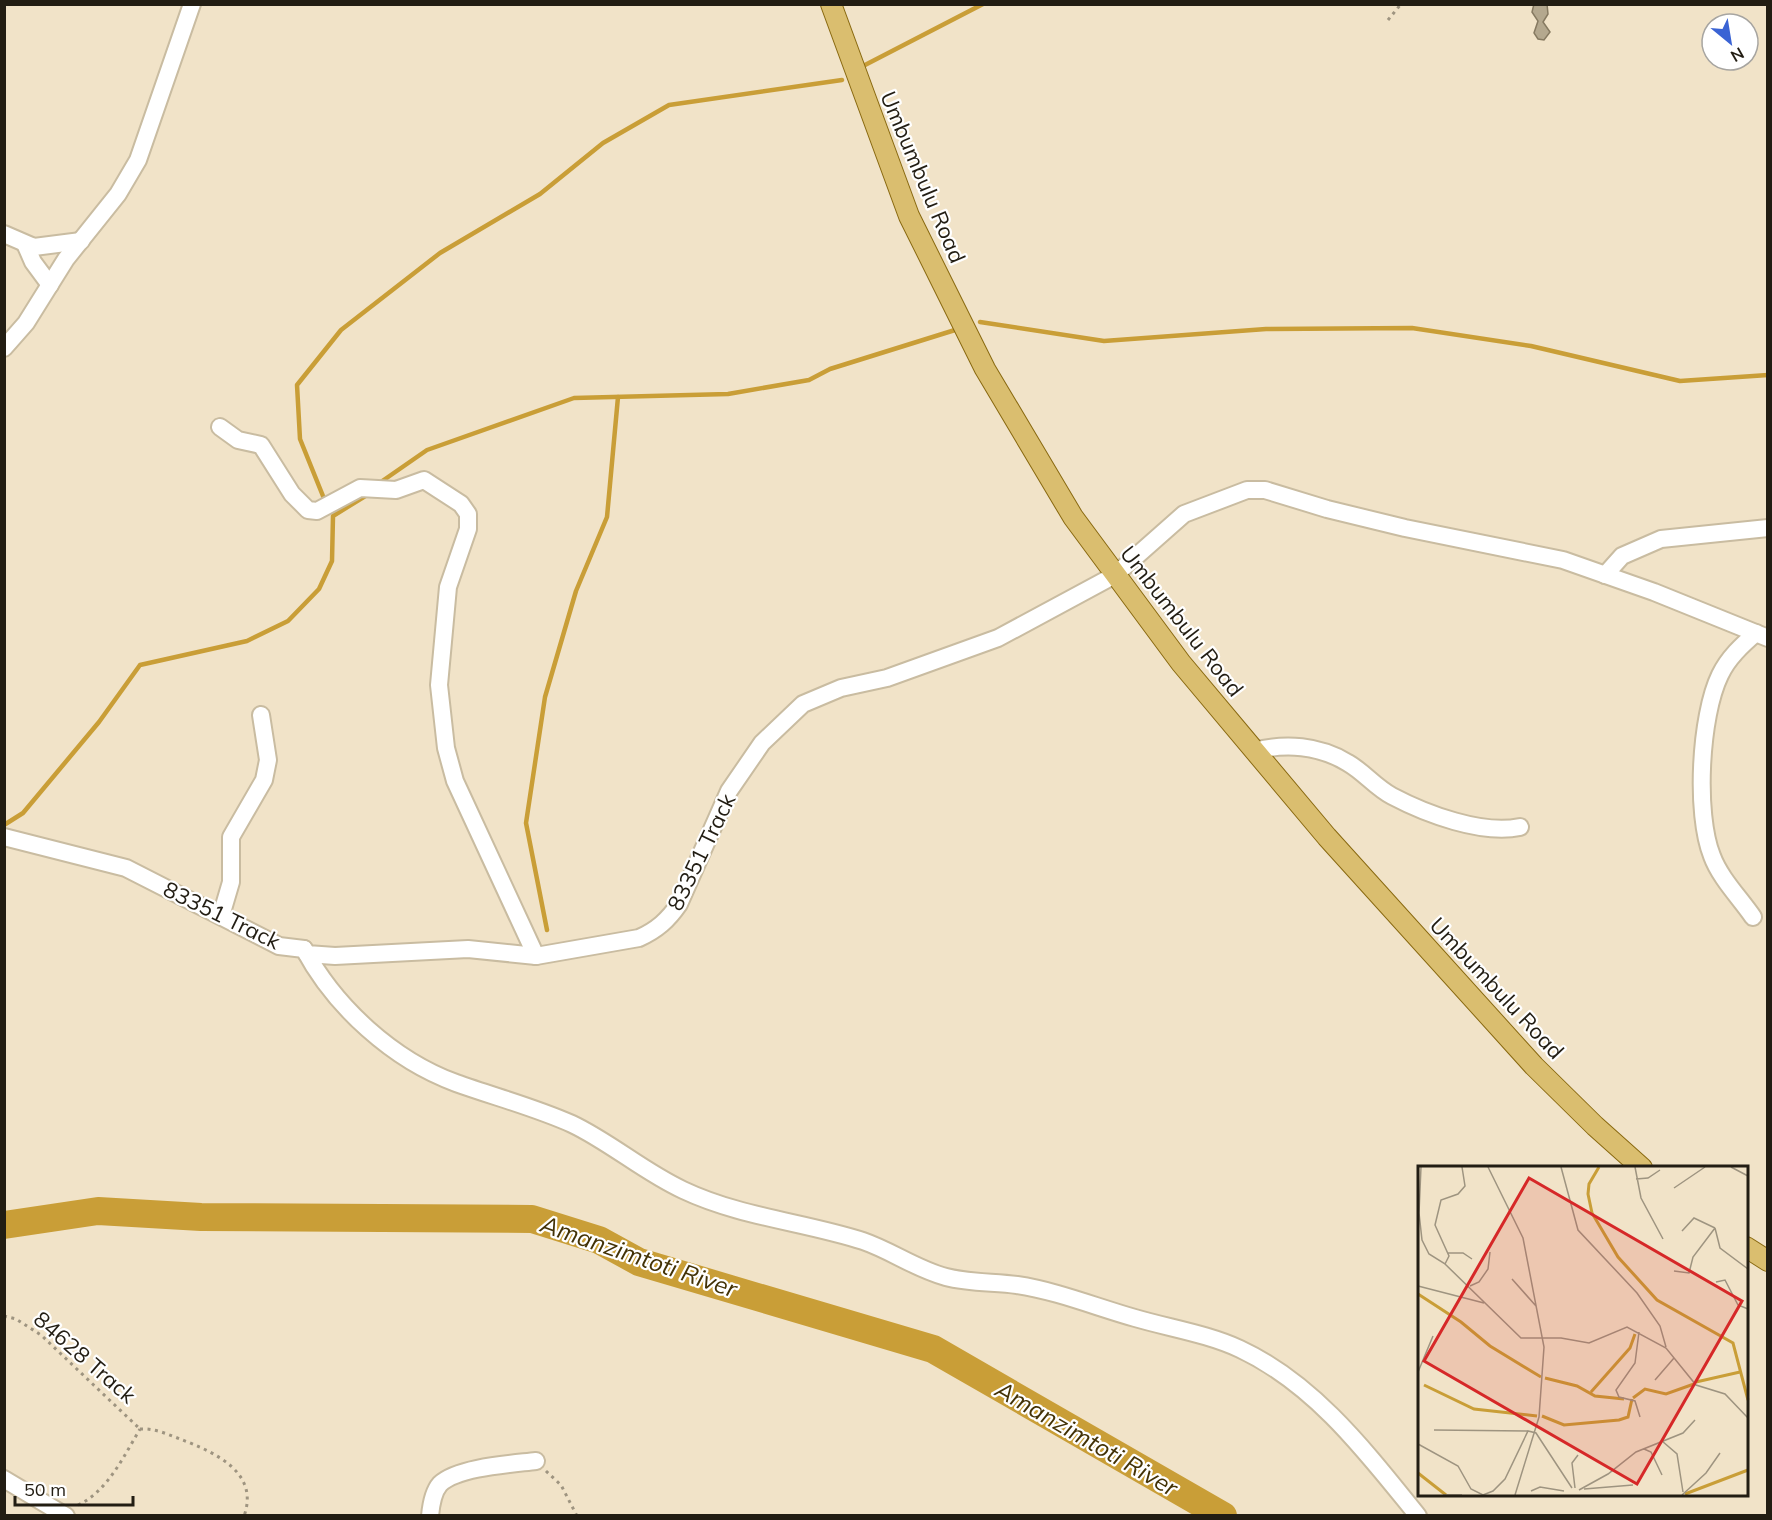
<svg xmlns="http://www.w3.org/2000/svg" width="1772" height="1520" viewBox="0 0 1772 1520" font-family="Mulish,sans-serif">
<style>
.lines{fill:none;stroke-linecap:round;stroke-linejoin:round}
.stream{stroke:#c99e37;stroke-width:4.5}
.river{stroke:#c99e37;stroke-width:28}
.building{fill:#b4a88e;stroke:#867a61;stroke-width:1.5}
.minor-casing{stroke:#c9bca1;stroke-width:20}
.major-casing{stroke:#896910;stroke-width:22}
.path{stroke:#9e9480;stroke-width:3;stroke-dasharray:3 4.5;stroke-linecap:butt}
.minor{stroke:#fff;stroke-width:16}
.major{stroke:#dabe6f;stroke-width:20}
.labels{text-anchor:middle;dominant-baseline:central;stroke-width:4.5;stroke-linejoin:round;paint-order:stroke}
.street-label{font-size:22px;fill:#221d13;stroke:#fff}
.water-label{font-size:24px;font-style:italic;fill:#433206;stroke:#fff}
.inset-river{fill:none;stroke:#c99e37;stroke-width:3}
.inset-road{fill:none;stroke:#9e9480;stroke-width:1.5}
.view{fill:#d62828;fill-opacity:0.15;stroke:#d62828;stroke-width:3}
.inset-edge{fill:none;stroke:#221d13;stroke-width:3}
</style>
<rect width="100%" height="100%" fill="#f1e3c8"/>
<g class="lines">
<g class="stream">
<path d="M865 65 983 4"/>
<path d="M980 322 1104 341 1266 329 1412 328 1531 346 1680 381 1768 375"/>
<path d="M378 484 427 450 574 398 728 394 809 380 830 369 955 330"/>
<path d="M325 501 300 439 297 385 341 330 440 253 540 194 603 143 669 105 842 80"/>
<path d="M4 825 23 813 99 722 140 665 247 641 288 621 319 589 332 561 333 516 367 495"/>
<path d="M547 930 526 823 545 697 576 591 607 517 618 397"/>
</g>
<path class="river" d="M4 1225 98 1211 201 1217 532 1219 599 1240 639 1262 933 1349 1223 1516"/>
</g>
<path class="building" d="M1534 4H1547L1548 14 1543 22 1550 32 1544 40 1538 39 1534 33 1538 21 1532 12Z"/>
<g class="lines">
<g class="minor-casing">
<g id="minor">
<path d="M4 234 34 247 81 241"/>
<path d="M26 246 33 262 50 285"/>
<path d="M4 348 26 323 66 259 118 194 138 160 192 4"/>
<path d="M220 427 238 440 261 445 292 494 308 510 317 511 360 488 396 490 424 480 461 504 468 514V529L448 587 439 685 446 748 455 781 536 956"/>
<path d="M1605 575 1622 556 1661 539 1768 528"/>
<path d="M1254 751C1285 743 1319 745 1348 763 1364 772 1375 787 1392 796 1426 814 1482 835 1520 827"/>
<path d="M4 837 126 868 279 946 304 949 307 954 335 956 468 949 536 956 639 938C657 930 668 920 679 904L729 791 762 743 803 704 841 688 887 678 998 638 1115 575 1184 514 1247 490H1265L1327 509 1405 528 1563 560 1654 592 1768 638"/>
<path d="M221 916 231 882V837L264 780 268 760 261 715"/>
<path d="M1753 917C1740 898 1720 878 1712 856 1695 814 1700 716 1720 675 1728 658 1742 645 1756 633"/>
<path d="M304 949C335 1007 393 1060 456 1083 495 1097 534 1107 572 1124 610 1142 644 1172 683 1190 740 1217 804 1222 863 1241 892 1251 916 1269 946 1277 969 1283 993 1282 1017 1285 1057 1291 1096 1307 1135 1318 1169 1328 1208 1334 1240 1349 1315 1384 1367 1453 1418 1516"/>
<path d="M4 1479 66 1516"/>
<path d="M430 1516C431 1505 433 1492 440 1484 458 1467 511 1464 536 1461"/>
</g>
</g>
<g class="major-casing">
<g id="major">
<path d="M831 4 909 216 985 369 1073 517 1181 663 1327 837 1534 1066 1595 1126 1642 1168"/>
<path d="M1746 1247 1768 1261"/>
</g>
</g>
<g class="path">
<path d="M1388 20 1401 4"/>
<path d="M4 1316 16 1319 41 1335 140 1429"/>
<path d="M140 1429C154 1428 167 1434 180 1439 214 1452 260 1472 244 1516"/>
<path d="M546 1471 561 1485 577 1516"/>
<path d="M78 1505C107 1492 124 1456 140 1429"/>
</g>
<use href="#minor" class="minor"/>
<use href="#major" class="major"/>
</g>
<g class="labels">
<g class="street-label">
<text transform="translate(923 177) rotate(67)">Umbumbulu Road</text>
<text transform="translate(1182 621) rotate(52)">Umbumbulu Road</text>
<text transform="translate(701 852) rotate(-64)">83351 Track</text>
<text transform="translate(222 915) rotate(26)">83351 Track</text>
<text transform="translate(1497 988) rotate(47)">Umbumbulu Road</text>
<text transform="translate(85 1357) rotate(41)">84628 Track</text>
</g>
<g class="water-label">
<text transform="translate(639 1256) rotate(19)">Amanzimtoti River</text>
<text transform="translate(1087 1438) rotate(30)">Amanzimtoti River</text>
</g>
</g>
<g transform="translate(1418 1166)">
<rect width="330" height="330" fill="#f1e3c8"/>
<path class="inset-river" d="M181 1 171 18 170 28 174 47 200 91 239 134 315 177 330 234M0 128 43 156 72 180 123 211M127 212 159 220 177 230 206 233M278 216 322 206M6 219 56 243 119 250M173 226 212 182 217 168M215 232 227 223 248 228 276 218M124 250 146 259 201 254 210 251 214 233M0 307 28 329M267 328 330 304"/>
<path class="inset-road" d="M3 1 1 47 4 74 11 88 27 98 31 90 17 59 23 34 40 28 47 20 44 1M70 1 105 72 126 181 121 251 97 329M143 1 160 64 219 127 242 160 248 181M217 1 223 32 245 73M313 1 330 10M218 13 230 12 242 4M256 22 287 1M297 62 302 82 330 103M264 65 276 52 297 62M29 87H45L54 93M27 98 103 172H143L171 177 209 161 248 182 278 219 307 228 330 252M256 105 271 107 275 91 297 62M94 113 118 140M298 116 307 114 320 139 330 143M0 120 66 137M52 120 61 116 70 103 72 86M221 166 217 197 198 224 201 231 217 235 222 251M0 206 15 170M237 214 256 192M16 264 110 265M244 275 259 288 265 326M0 278 40 300 53 323 65 329 75 325 87 313 110 265 118 267 154 322M226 283 233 286 244 309M157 322 154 297 160 289M166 323 215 319M161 324 190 308 218 286 265 267 277 254M113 325 122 321 146 325M25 329H44M264 329 288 307 302 287"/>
<path class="view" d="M111 12 324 135 219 318 6 195Z"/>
<rect width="330" height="330" class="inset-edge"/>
</g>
<rect width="1772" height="1520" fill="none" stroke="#221d13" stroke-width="12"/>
<g transform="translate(1730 42) rotate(150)"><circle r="28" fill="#ffffff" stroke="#a7a5a1" stroke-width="1.5"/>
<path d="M0-4.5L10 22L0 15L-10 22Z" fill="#3a63d4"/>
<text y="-9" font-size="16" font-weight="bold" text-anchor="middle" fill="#221d13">N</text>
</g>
<path d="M15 1496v9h118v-9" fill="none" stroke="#221d13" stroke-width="3"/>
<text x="24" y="1496" font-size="18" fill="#221d13" stroke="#ffffff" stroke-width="4.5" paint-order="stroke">50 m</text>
</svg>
